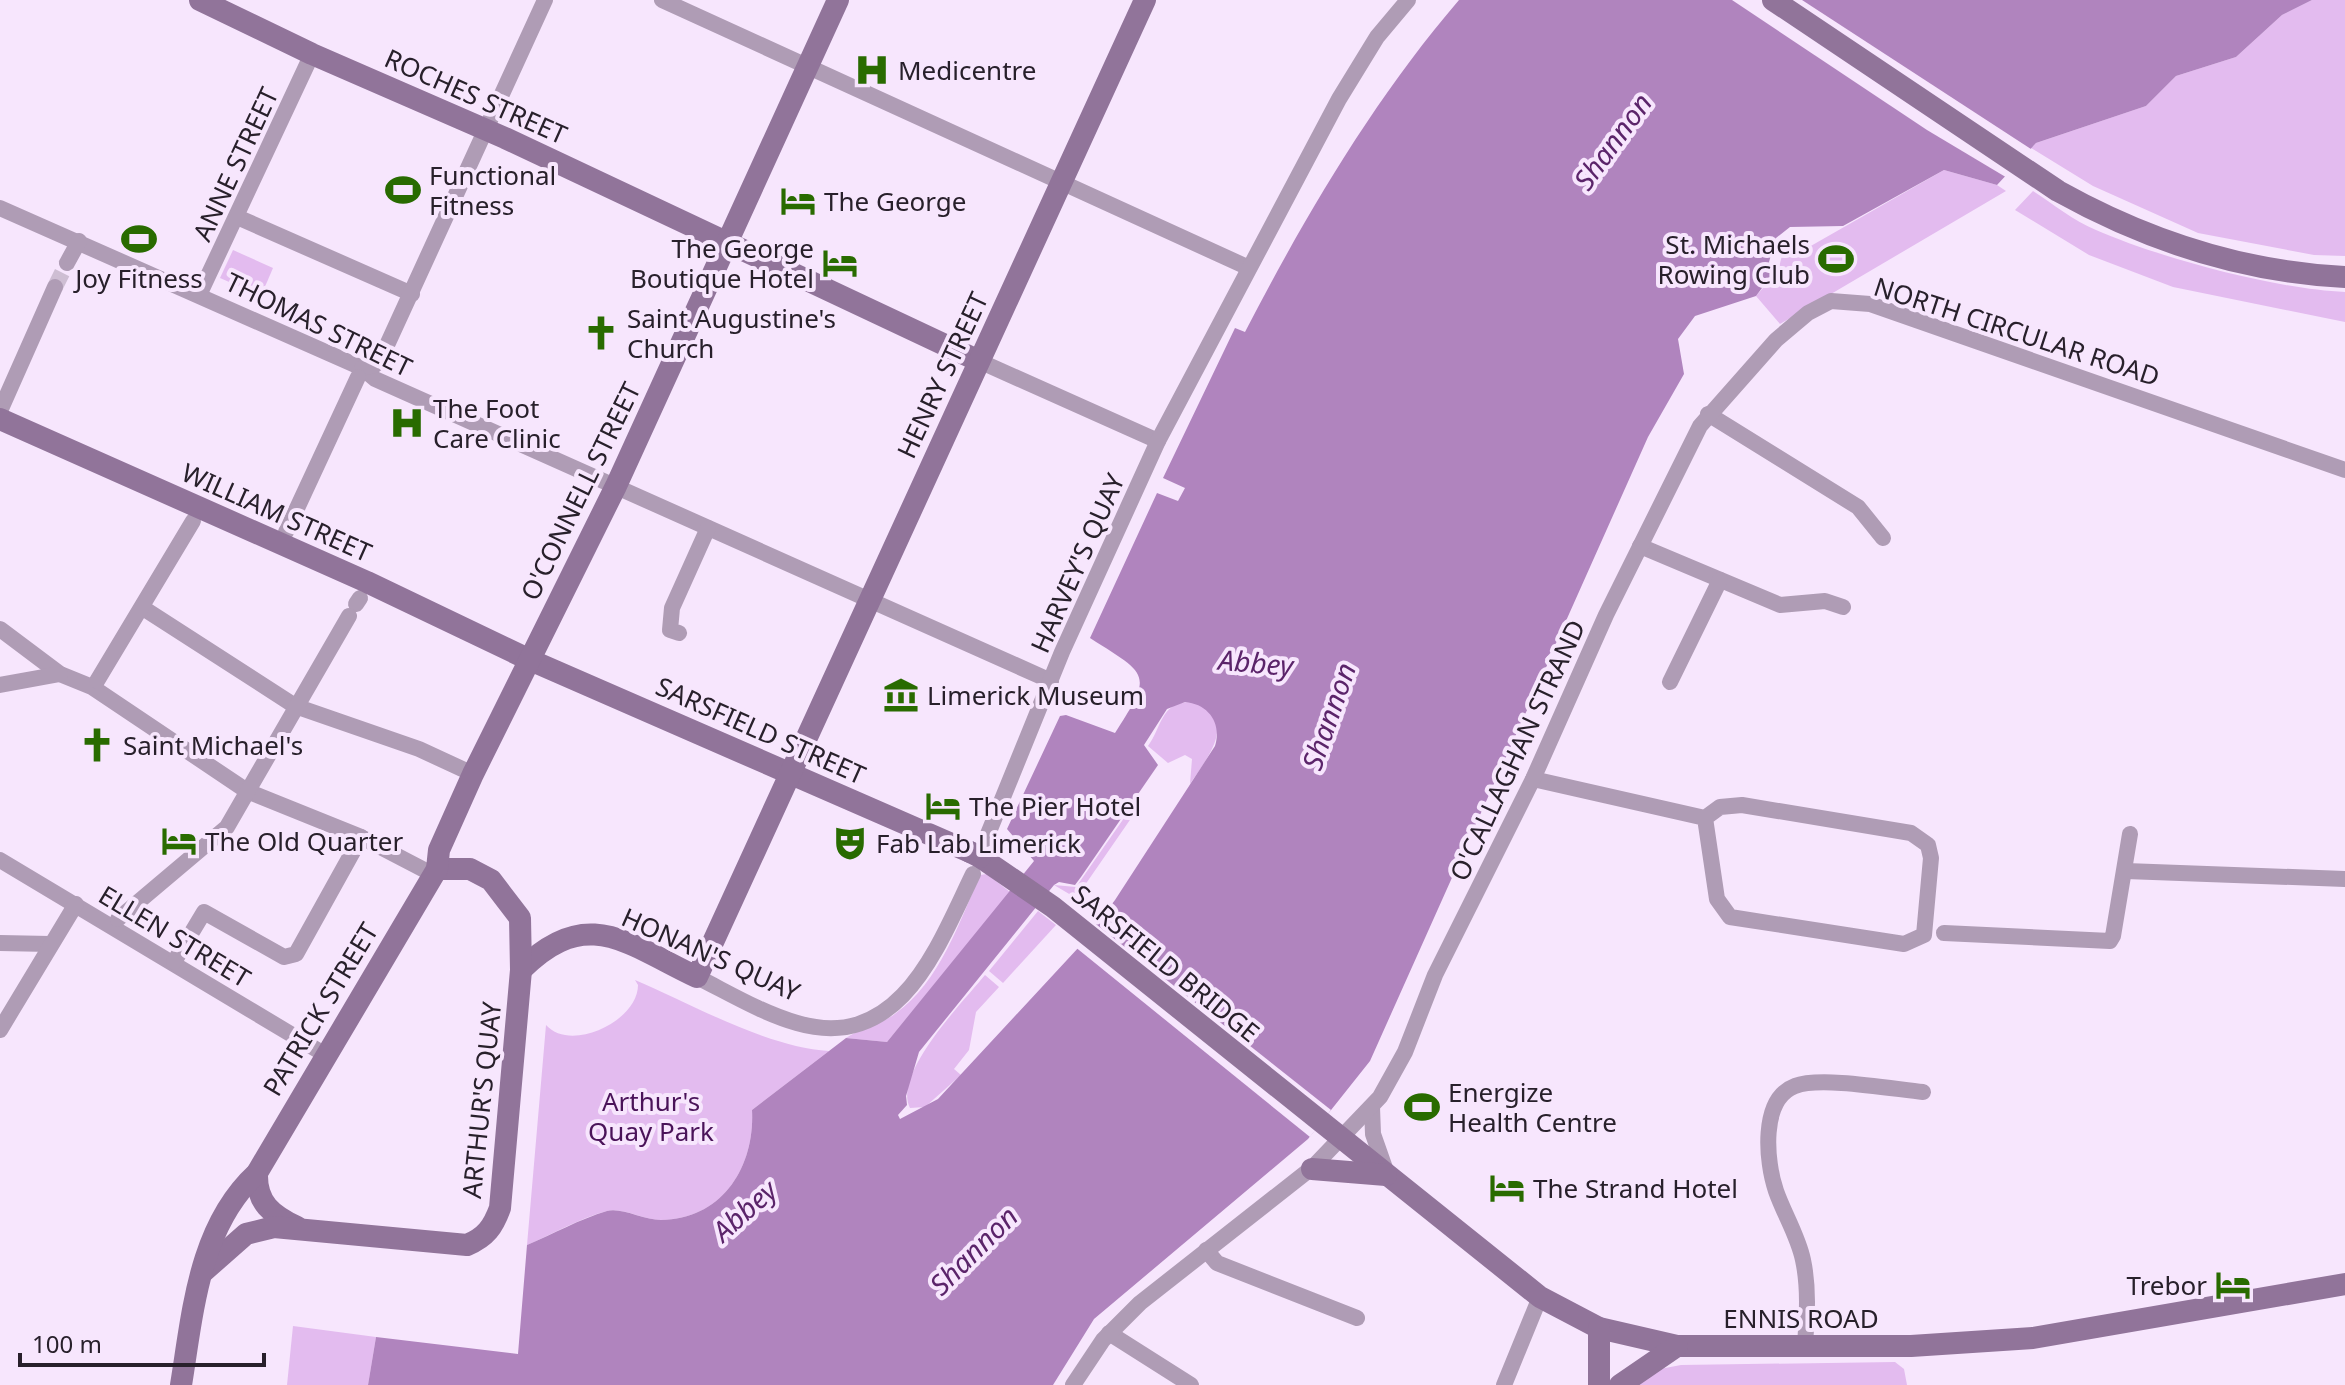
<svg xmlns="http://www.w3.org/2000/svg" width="2345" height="1385" viewBox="0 0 2345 1385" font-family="'Noto Sans',sans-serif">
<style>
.green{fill:#e3bbef}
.water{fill:#b084be;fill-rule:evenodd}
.pier{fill:#f7e6fd}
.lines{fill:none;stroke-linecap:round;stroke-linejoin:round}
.street-tunnel{stroke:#cebed3;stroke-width:16;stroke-dasharray:16 8;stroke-linecap:butt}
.street{stroke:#af9cb5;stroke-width:16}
.secondary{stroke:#91749a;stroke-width:22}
.secondary-bridge{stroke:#91749a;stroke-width:22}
.labels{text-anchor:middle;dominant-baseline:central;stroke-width:8;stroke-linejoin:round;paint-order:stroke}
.poi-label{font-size:26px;fill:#28202b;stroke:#f7e6fd;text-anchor:start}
.street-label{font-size:26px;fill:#28202b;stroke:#f7e6fd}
.park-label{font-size:26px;fill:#4a1359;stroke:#f7e6fd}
.water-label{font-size:28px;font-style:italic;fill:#5b246a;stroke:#f7e6fd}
</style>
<rect width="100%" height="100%" fill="#f7e6fd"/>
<g class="green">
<path d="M2312 0H2345V256L2314 255 2198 233 2093 186 2031 148 2036 143 2146 106 2176 76 2236 57 2282 15Z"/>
<path d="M1944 170 1997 185 2006 191 1780 324 1756 296 1778 271 1785 244 1809 247Z"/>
<path d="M2033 191C2053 204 2074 221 2096 230 2160 258 2275 289 2345 292V322L2173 287 2089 255 2015 210Z"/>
<path d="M233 250 273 268 261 296 220 278Z"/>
<path d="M1193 702C1240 720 1207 758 1190 784L1192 759 1185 755 1168 763 1148 746C1162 727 1161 700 1193 702Z"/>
<path d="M1138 798 1143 801 1076 898 1054 885 1076 887Z"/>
<path d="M987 874 1010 892 887 1042 846 1038C861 1028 881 1025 896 1013 939 983 960 921 980 875Z"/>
<path d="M1038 911 1056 925 1003 983 989 971Z"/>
<path d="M985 975 999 987 976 1012 969 1050 954 1069 961 1075 925 1107 910 1108C892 1074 964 1001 985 975Z"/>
<path d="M635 980C694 1005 766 1047 829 1051L752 1110C755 1166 723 1219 661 1220 644 1220 622 1207 607 1211 580 1218 553 1234 527 1245L546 1025C571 1053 638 1021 638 985Z"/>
<path d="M293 1326 376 1337 368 1385H287Z"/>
<path d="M1895 1362 1904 1369 1907 1385H1629L1660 1369 1681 1365Z"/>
</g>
<path class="water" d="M1459 0H2312L2282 15 2236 57 2176 76 2146 106 2036 143 1997 185 1944 170 1843 226 1790 227 1776 238 1769 262 1771 276 1756 296 1695 316 1678 339 1684 374 1648 437 1553 650 1545 659 1548 663 1370 1061 1308 1139 1094 1319 1053 1385H368L376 1337 518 1354 527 1245C553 1234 580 1219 607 1211 621 1207 644 1220 661 1220 723 1219 755 1166 752 1110L846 1038 887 1042 1034 861 1007 829 1060 716 1066 715 1115 733C1154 673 1148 675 1090 638L1157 493 1178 501 1185 488 1163 478 1235 328 1245 332C1305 216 1374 99 1459 0ZM1185 702C1209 704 1222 724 1215 746L1115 900 1079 947 938 1099 900 1119 898 1115 907 1105 906 1096 919 1052 1054 885 1059 882 1075 885 1081 877 1158 765 1144 745 1167 709Z"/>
<g class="pier">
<path d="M1732 0H1802L2034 151 2009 179 1927 130Z"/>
<path d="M1092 921 1331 1110 1310 1137 1074 946Z"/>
</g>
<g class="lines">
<path class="street-tunnel" d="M55 287 67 263"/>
<g class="street">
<path d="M662 0 1247 267"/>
<path d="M0 208 362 368 375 379 1051 681"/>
<path d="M237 217 412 294"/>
<path d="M67 263 79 241"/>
<path d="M200 293 312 54"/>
<path d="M979 361 1158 441"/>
<path d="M362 368 375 365 382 356 545 0"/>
<path d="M0 411 55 287"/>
<path d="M1708 414 1858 507 1883 538"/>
<path d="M286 532 358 377"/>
<path d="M1640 546 1780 605 1825 601 1843 607"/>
<path d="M356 604 360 598"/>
<path d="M143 608 295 706 419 749 473 774"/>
<path d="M0 629 60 674 92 687 247 791 361 837 434 875"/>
<path d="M679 633 670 630 672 608 708 528"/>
<path d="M97 681 193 521"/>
<path d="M1670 682 1720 580"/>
<path d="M0 685 60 674"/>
<path d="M1533 779 1705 818 1720 807 1742 805 1911 833 1928 845 1931 858 1924 935 1904 944 1730 917 1717 899 1705 818"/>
<path d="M986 839 1062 652 1158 441 1339 99 1377 37 1408 0"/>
<path d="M0 860 324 1054"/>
<path d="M2126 871 2345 879"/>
<path d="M118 919 227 827 349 616"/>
<path d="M1944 933 2110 941 2113 936 2130 834"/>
<path d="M0 943 50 944"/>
<path d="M174 962 204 912 284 957 296 954 361 837"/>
<path d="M697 977C729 993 762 1013 797 1023 900 1053 938 946 973 874"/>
<path d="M0 1030 76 904"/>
<path d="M1372 1107 1373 1134 1386 1171"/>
<path d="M1206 1250 1217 1263 1357 1318"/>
<path d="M1109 1333 1191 1385"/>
<path d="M1805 1345C1807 1316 1809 1288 1803 1260 1798 1236 1784 1214 1776 1191 1766 1162 1760 1099 1795 1086 1820 1076 1893 1089 1923 1092"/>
<path d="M1073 1385 1103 1340 1140 1303 1313 1167 1380 1097 1405 1052 1435 975 1533 779 1606 615 1700 426 1776 340 1808 313 1831 301 1870 304 2345 470"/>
<path d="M1504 1385 1540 1297"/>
</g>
<g class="secondary">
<path d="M200 0 312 54 505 138 979 361"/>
<path d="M1773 0 2058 191C2146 240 2244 272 2345 277"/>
<path d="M0 419 367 582 530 660 970 852"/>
<path d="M980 857 1053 907 1540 1297 1599 1328 1677 1346H1911L2033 1338 2345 1284"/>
<path d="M521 970C587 904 627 944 697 977L1145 0"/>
<path d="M1312 1169 1386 1175"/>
<path d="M257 1173C256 1203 272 1215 297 1227"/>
<path d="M204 1271 246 1234 274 1227 467 1245C486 1237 493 1227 500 1208L521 970 520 918 491 880 470 869H437"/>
<path d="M181 1385C193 1311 199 1226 257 1173L437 869 439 850 473 774 616 486 838 0"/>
<path d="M1599 1385V1328"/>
<path d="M1620 1385 1677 1346"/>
</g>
<path class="secondary-bridge" d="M970 852 980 857"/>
</g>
<defs>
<g id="hospital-bare" transform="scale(2.76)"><path d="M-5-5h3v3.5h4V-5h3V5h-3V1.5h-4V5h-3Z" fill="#296b00" stroke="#f7e6fd" stroke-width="2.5" paint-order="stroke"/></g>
<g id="stadium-bare" transform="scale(2.76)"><path d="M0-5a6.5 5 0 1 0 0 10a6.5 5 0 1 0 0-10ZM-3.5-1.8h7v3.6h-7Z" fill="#296b00" stroke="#f7e6fd" stroke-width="2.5" paint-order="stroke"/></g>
<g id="hotel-bare" transform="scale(2.76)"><path d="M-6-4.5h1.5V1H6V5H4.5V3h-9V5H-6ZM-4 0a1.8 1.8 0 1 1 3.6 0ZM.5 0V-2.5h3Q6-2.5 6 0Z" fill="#296b00" stroke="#f7e6fd" stroke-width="2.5" paint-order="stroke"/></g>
<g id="church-bare" transform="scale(2.76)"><path d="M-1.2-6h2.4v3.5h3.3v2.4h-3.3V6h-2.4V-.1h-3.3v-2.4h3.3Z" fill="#296b00" stroke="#f7e6fd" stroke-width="2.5" paint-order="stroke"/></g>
<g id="museum-bare" transform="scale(2.76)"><path d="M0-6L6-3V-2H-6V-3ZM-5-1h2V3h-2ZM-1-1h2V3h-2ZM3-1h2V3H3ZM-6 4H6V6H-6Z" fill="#296b00" stroke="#f7e6fd" stroke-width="2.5" paint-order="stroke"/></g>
<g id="theatre-bare" transform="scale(2.76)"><path d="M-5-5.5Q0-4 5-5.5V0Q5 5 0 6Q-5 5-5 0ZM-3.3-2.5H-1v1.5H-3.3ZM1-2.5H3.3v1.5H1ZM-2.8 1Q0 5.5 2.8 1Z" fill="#296b00" stroke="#f7e6fd" stroke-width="2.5" paint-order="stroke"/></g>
</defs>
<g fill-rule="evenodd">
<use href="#hospital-bare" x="872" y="70"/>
<use href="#stadium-bare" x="403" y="190"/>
<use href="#hotel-bare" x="798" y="201"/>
<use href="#stadium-bare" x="139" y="239"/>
<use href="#stadium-bare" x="1836" y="259"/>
<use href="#hotel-bare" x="840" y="263"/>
<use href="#church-bare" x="601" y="333"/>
<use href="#hospital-bare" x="407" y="423"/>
<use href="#museum-bare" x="901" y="695"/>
<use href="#church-bare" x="97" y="745"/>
<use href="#hotel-bare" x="943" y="806"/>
<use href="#hotel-bare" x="179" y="841"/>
<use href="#theatre-bare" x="850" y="843"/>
<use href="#stadium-bare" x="1422" y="1107"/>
<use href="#hotel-bare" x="1507" y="1188"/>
<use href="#hotel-bare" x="2233" y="1285"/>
</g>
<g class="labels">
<g class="poi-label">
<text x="898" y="70">Medicentre</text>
<text x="429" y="175">Functional<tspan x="429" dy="30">Fitness</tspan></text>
<text x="824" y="201">The George</text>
<text x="1810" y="244" text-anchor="end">St. Michaels<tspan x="1810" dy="30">Rowing Club</tspan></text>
<text x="814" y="248" text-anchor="end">The George<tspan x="814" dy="30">Boutique Hotel</tspan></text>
<text x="139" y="278" text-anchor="middle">Joy Fitness</text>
<text x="627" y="318">Saint Augustine's<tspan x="627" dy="30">Church</tspan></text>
<text x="433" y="408">The Foot<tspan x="433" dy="30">Care Clinic</tspan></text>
<text x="927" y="695">Limerick Museum</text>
<text x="123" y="745">Saint Michael's</text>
<text x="969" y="806">The Pier Hotel</text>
<text x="205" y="841">The Old Quarter</text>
<text x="876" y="843">Fab Lab Limerick</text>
<text x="1448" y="1092">Energize<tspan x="1448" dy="30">Health Centre</tspan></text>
<text x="1533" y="1188">The Strand Hotel</text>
<text x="2207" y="1285" text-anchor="end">Trebor</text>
</g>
<g class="street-label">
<text transform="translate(476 96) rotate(24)">ROCHES STREET</text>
<text transform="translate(235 164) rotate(-65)">ANNE STREET</text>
<text transform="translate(319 324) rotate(26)">THOMAS STREET</text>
<text transform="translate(2017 331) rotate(18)">NORTH CIRCULAR ROAD</text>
<text transform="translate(942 375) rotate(-65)">HENRY STREET</text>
<text transform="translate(580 491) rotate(-64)">O'CONNELL STREET</text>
<text transform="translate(277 512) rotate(24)">WILLIAM STREET</text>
<text transform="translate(1077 563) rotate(-66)">HARVEY'S QUAY</text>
<text transform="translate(761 730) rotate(24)">SARSFIELD STREET</text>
<text transform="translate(1517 750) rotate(-65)">O'CALLAGHAN STRAND</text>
<text transform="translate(175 936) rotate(31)">ELLEN STREET</text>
<text transform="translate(711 954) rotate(24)">HONAN'S QUAY</text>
<text transform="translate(1166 963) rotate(39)">SARSFIELD BRIDGE</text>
<text transform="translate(320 1009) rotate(-59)">PATRICK STREET</text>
<text transform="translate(481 1100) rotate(-84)">ARTHUR'S QUAY</text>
<text x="1801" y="1318">ENNIS ROAD</text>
</g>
<g class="park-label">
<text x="651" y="1101">Arthur's<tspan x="651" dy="30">Quay Park</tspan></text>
</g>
<g class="water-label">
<text transform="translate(1612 141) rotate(-54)">Shannon</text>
<text transform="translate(1256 662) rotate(5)">Abbey</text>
<text transform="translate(1328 716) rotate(-71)">Shannon</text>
<text transform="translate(744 1210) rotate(-42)">Abbey</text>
<text transform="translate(973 1250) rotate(-45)">Shannon</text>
</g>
</g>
<path d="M20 1353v12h244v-12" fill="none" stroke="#28202b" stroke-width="4"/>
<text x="32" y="1353" font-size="24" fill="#28202b" stroke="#f7e6fd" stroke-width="6" paint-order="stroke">100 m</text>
</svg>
